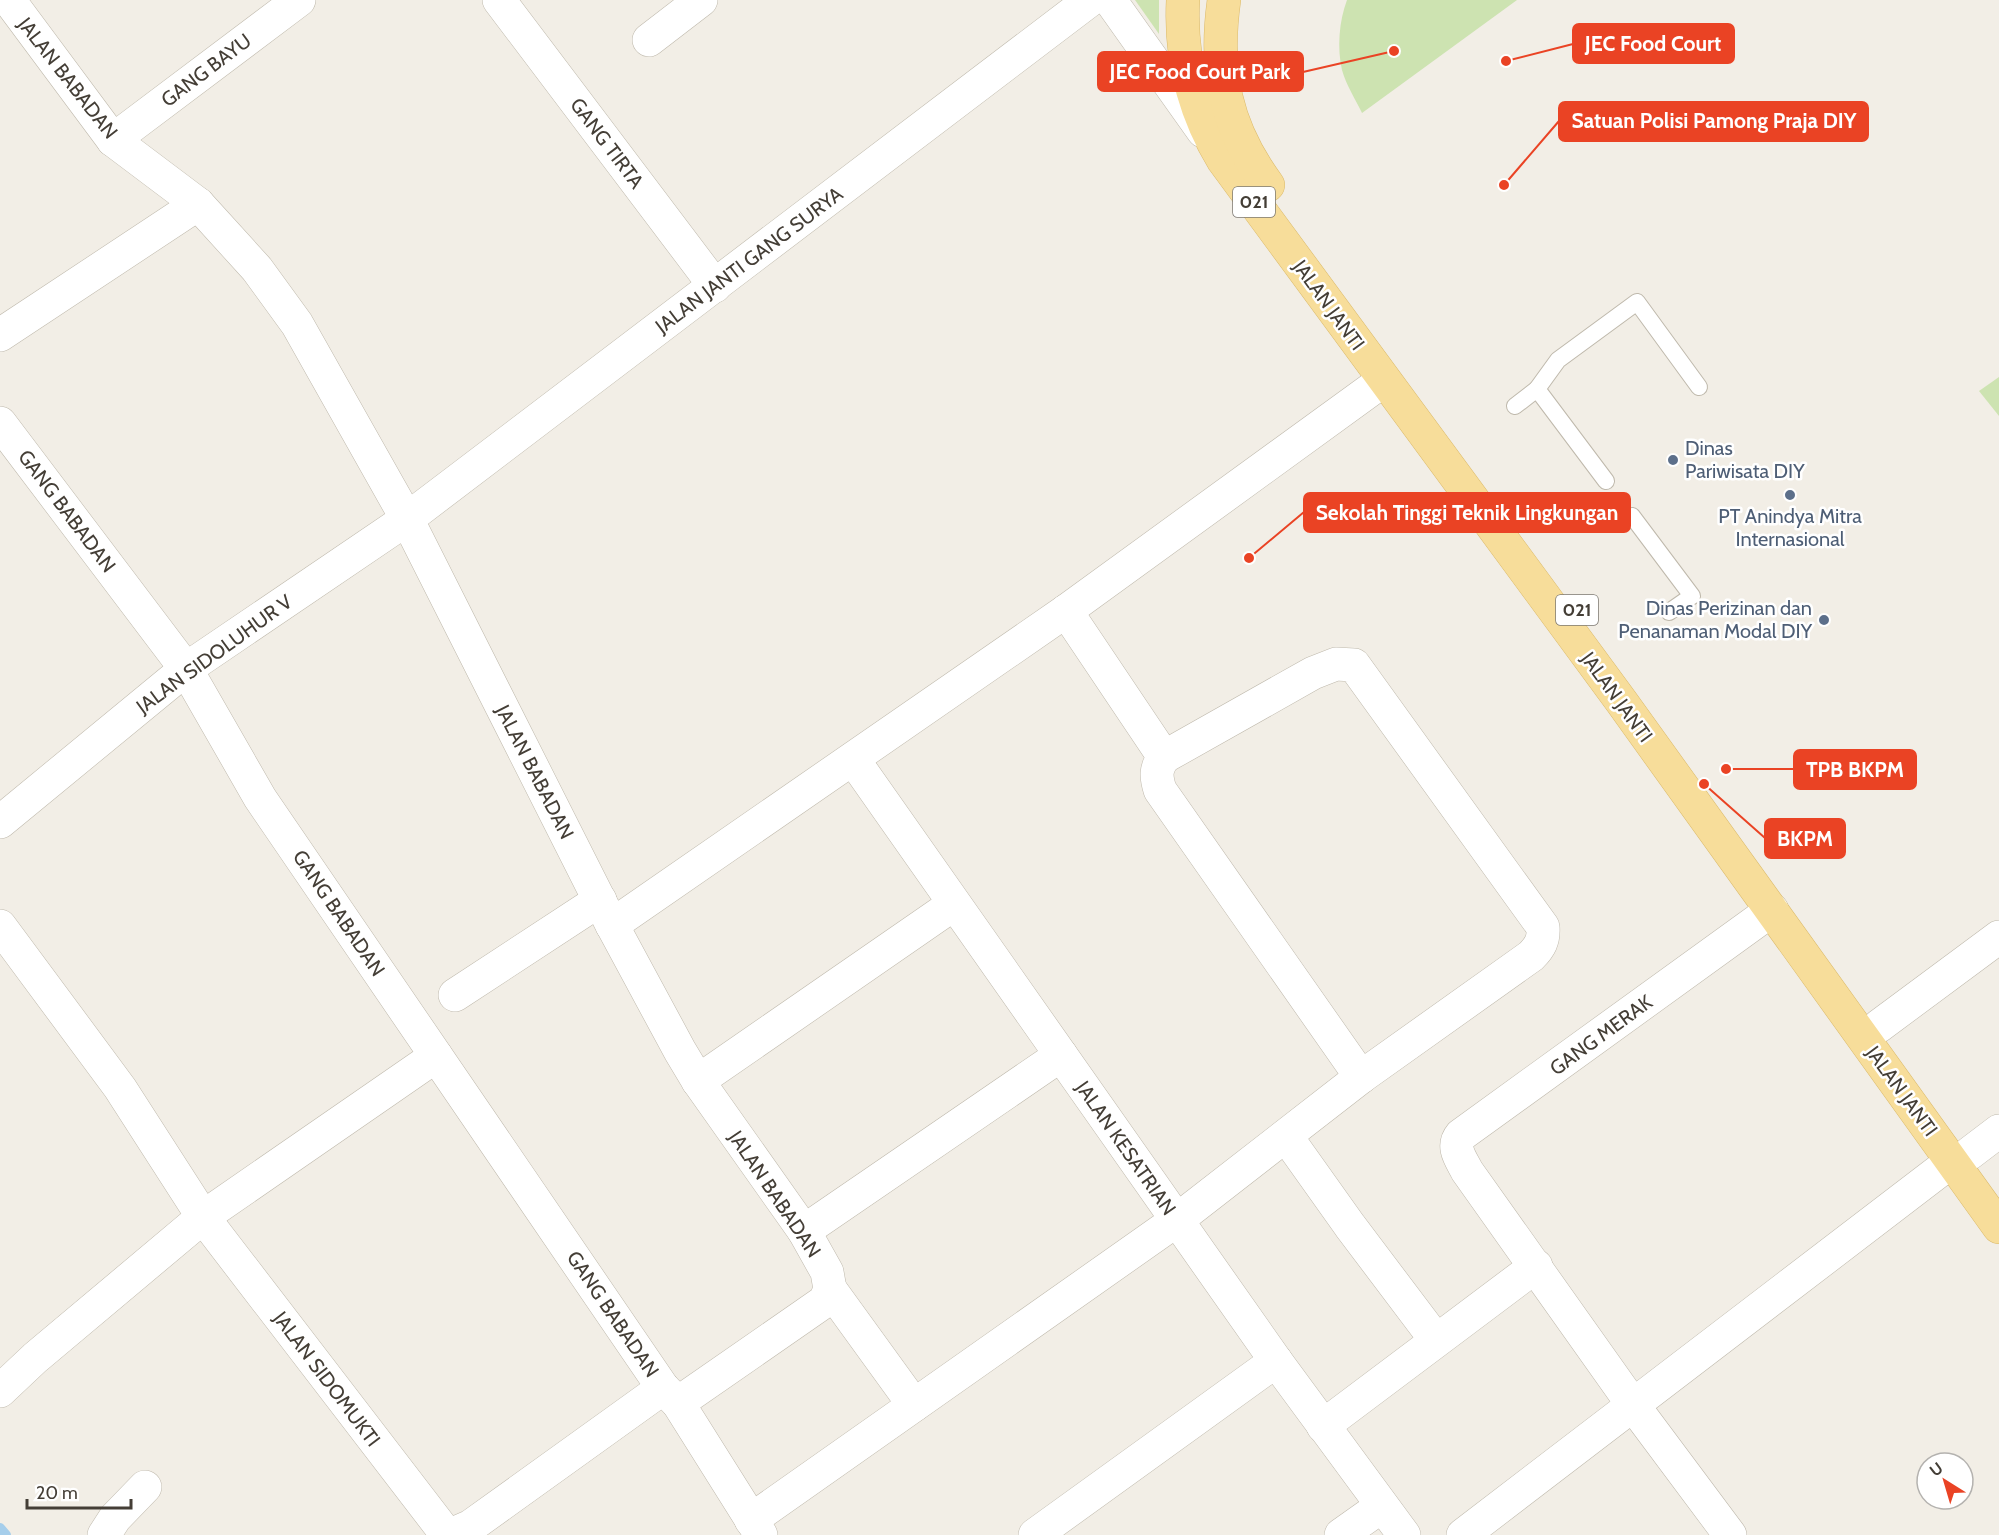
<svg xmlns="http://www.w3.org/2000/svg" width="1999" height="1535" viewBox="0 0 1999 1535" font-family="Cabin,sans-serif">
<style>
.green{fill:#cde3b1}
.lines{fill:none;stroke-linecap:round;stroke-linejoin:round}
.stream{stroke:#a6ceeb;stroke-width:10}
.service-casing{stroke:#bfb9ac;stroke-width:18}
.minor-casing{stroke:#bfb9ac;stroke-width:34}
.tertiary-casing{stroke:#bfb9ac;stroke-width:34}
.primary-casing{stroke:#dbba6b;stroke-width:34}
.service{stroke:#fff;stroke-width:16}
.minor{stroke:#fff;stroke-width:33}
.tertiary{stroke:#fff;stroke-width:33}
.primary{stroke:#f7dd9a;stroke-width:33}
.service-dot{fill:#5c6f8a;stroke:#fff;stroke-width:2}
.labels{text-anchor:middle;dominant-baseline:central;stroke-width:5;stroke-linejoin:round;paint-order:stroke}
.shield{fill:#fff;stroke:#7c7872;stroke-width:1.5}
.shield-label{font-size:18px;font-weight:bold;fill:#443e36}
.street-label{font-size:20px;fill:#443e36;stroke:#fff}
.service-label{font-size:20px;fill:#4e5e75;stroke:#fff;text-anchor:start}
.leader{fill:none;stroke:#ea4324;stroke-width:2}
.callout-dot{fill:#ea4324;stroke:#fff;stroke-width:2}
.callout{fill:#ea4324;stroke:#ea4324;stroke-width:2}
.callout-label{font-size:21px;text-anchor:middle;font-weight:bold;fill:#fff}
</style>
<rect width="100%" height="100%" fill="#f2eee6"/>
<g class="green">
<path d="M1135 0H1159V34Z"/>
<path d="M1347 0H1517L1362 113C1356 100 1346 85 1342 70 1337 48 1339 21 1347 0Z"/>
<path d="M1999 377V416L1979 391Z"/>
</g>
<g class="lines">
<path class="stream" d="M0 1528 6 1535"/>
<g class="service-casing">
<g id="service">
<path d="M1537 389 1558 360 1637 302 1699 387"/>
<path d="M1515 406 1537 389 1606 481"/>
<path d="M1632 516 1692 596 1669 612"/>
</g>
</g>
<g class="minor-casing">
<g id="minor">
<path d="M9 0 113 140 198 204 257 269 297 324 407 519 612 925 680 1051 698 1081 804 1231 827 1272 830 1289 825 1301 678 1403 761 1535"/>
<path d="M499 0 715 286"/>
<path d="M649 40 701 0"/>
<path d="M113 140 299 0"/>
<path d="M0 335 198 204"/>
<path d="M0 423 186 669 260 798 663 1388 678 1403"/>
<path d="M1164 757 1313 673 1336 664 1354 665 1543 927C1544 940 1540 947 1531 956L1361 1077"/>
<path d="M853 759 1276 1361 1404 1535"/>
<path d="M0 822 186 669 407 519 1090 0"/>
<path d="M612 925 1066 611 1384 380"/>
<path d="M0 926 120 1088 203 1217 444 1531 455 1533 471 1526 663 1388"/>
<path d="M455 995 600 900"/>
<path d="M1879 1026 1999 937"/>
<path d="M698 1081 954 904"/>
<path d="M1286 1136 1350 1226 1436 1340"/>
<path d="M1970 1153 1999 1131"/>
<path d="M804 1231 1061 1055"/>
<path d="M830 1289 914 1405"/>
<path d="M0 1391 35 1358 203 1217 436 1056"/>
<path d="M1323 1426 1536 1266"/>
<path d="M751 1520 1177 1220 1361 1077 1160 790C1156 777 1155 769 1164 757L1066 611"/>
<path d="M104 1535 115 1518 145 1487"/>
<path d="M1035 1535 1276 1361"/>
<path d="M1341 1535 1382 1506"/>
<path d="M1463 1535 1952 1161"/>
<path d="M1730 1535 1633 1405 1467 1171C1461 1159 1451 1147 1461 1135L1772 910"/>
</g>
</g>
<g class="tertiary-casing">
<path id="tertiary" d="M1110 0 1203 131"/>
</g>
<g class="primary-casing">
<g id="primary">
<path d="M1183 0C1180 57 1194 112 1223 160L1621 701 1999 1227"/>
<path d="M1224 0C1214 71 1225 127 1268 185"/>
</g>
</g>
<use href="#service" class="service"/>
<use href="#minor" class="minor"/>
<use href="#tertiary" class="tertiary"/>
<use href="#primary" class="primary"/>
</g>
<g class="service-dot">
<circle cx="1673" cy="460" r="6"/>
<circle cx="1790" cy="495" r="6"/>
<circle cx="1824" cy="620" r="6"/>
</g>
<g class="labels">
<g class="shield">
<rect x="1233" y="187" width="42" height="30" rx="4.5"/>
<rect x="1556" y="595" width="42" height="30" rx="4.5"/>
</g>
<g class="shield-label">
<text x="1254" y="202">021</text>
<text x="1577" y="610">021</text>
</g>
<g class="street-label">
<text transform="translate(206 70) rotate(-37)">GANG BAYU</text>
<text transform="translate(68 78) rotate(52)">JALAN BABADAN</text>
<text transform="translate(607 143) rotate(53)">GANG TIRTA</text>
<text transform="translate(749 260) rotate(-37)">JALAN JANTI GANG SURYA</text>
<text transform="translate(1329 305) rotate(54)">JALAN JANTI</text>
<text transform="translate(67 511) rotate(53)">GANG BABADAN</text>
<text transform="translate(214 654) rotate(-36)">JALAN SIDOLUHUR V</text>
<text transform="translate(1617 697) rotate(54)">JALAN JANTI</text>
<text transform="translate(535 772) rotate(63)">JALAN BABADAN</text>
<text transform="translate(339 913) rotate(56)">GANG BABADAN</text>
<text transform="translate(1601 1035) rotate(-36)">GANG MERAK</text>
<text transform="translate(1902 1091) rotate(54)">JALAN JANTI</text>
<text transform="translate(1126 1148) rotate(55)">JALAN KESATRIAN</text>
<text transform="translate(775 1194) rotate(56)">JALAN BABADAN</text>
<text transform="translate(613 1314) rotate(56)">GANG BABADAN</text>
<text transform="translate(327 1379) rotate(53)">JALAN SIDOMUKTI</text>
</g>
<g class="service-label">
<text x="1685" y="448">Dinas<tspan x="1685" dy="23">Pariwisata DIY</tspan></text>
<text x="1790" y="516" text-anchor="middle">PT Anindya Mitra<tspan x="1790" dy="23">Internasional</tspan></text>
<text x="1812" y="608" text-anchor="end">Dinas Perizinan dan<tspan x="1812" dy="23">Penanaman Modal DIY</tspan></text>
</g>
</g>
<path class="leader" d="M1506 61L1573 44M1394 51L1303 72M1504 185L1559 121M1249 558L1304 512M1726 769L1794 769M1704 784L1765 838"/>
<g class="callout-dot">
<circle cx="1506" cy="61" r="6"/>
<circle cx="1394" cy="51" r="6"/>
<circle cx="1504" cy="185" r="6"/>
<circle cx="1249" cy="558" r="6"/>
<circle cx="1726" cy="769" r="6"/>
<circle cx="1704" cy="784" r="6"/>
</g>
<g class="callout">
<rect x="1573" y="24" width="161" height="39" rx="6"/>
<rect x="1098" y="52" width="205" height="39" rx="6"/>
<rect x="1559" y="102" width="309" height="39" rx="6"/>
<rect x="1304" y="493" width="326" height="39" rx="6"/>
<rect x="1794" y="750" width="122" height="39" rx="6"/>
<rect x="1765" y="819" width="80" height="39" rx="6"/>
</g>
<g class="callout-label">
<text x="1653" y="51">JEC Food Court</text>
<text x="1200" y="79">JEC Food Court Park</text>
<text x="1714" y="128">Satuan Polisi Pamong Praja DIY</text>
<text x="1467" y="520">Sekolah Tinggi Teknik Lingkungan</text>
<text x="1855" y="777">TPB BKPM</text>
<text x="1805" y="846">BKPM</text>
</g>
<g transform="translate(1945 1481) rotate(323)"><circle r="28" fill="#ffffff" stroke="#b4b2af" stroke-width="1.5"/>
<path d="M0-4.5L10 22L0 15L-10 22Z" fill="#ea4324"/>
<text y="-9" font-size="16" font-weight="bold" text-anchor="middle" fill="#443e36">U</text>
</g>
<path d="M27 1499v9h104v-9" fill="none" stroke="#443e36" stroke-width="3"/>
<text x="36" y="1499" font-size="18" fill="#443e36" stroke="#ffffff" stroke-width="4.5" paint-order="stroke">20 m</text>
</svg>
